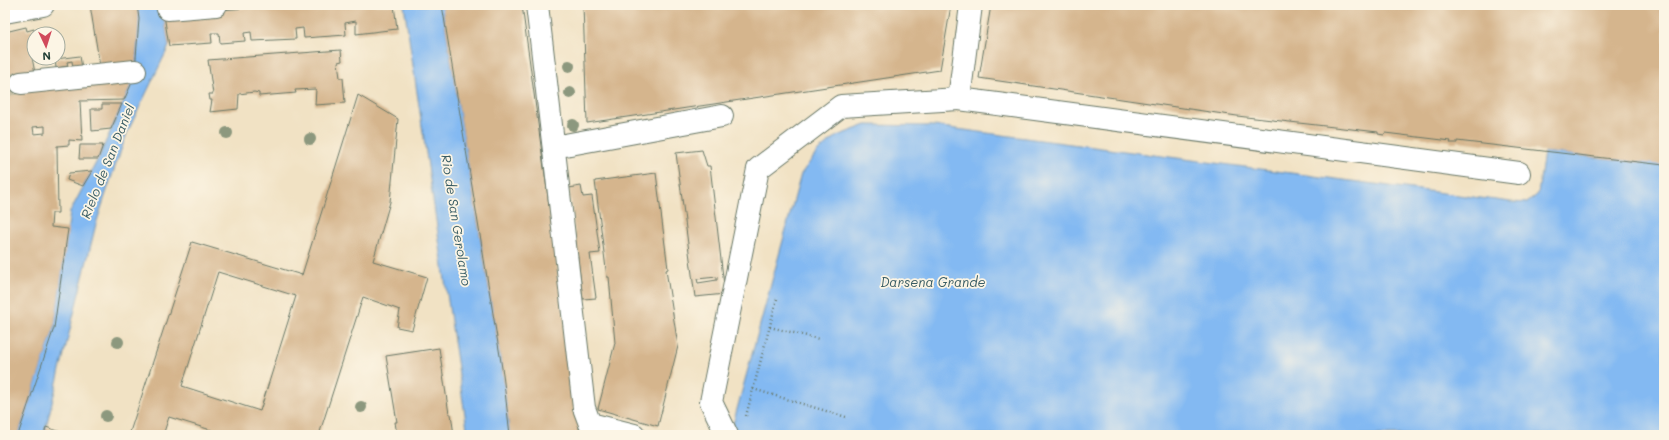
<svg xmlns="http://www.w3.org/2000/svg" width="1669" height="440" viewBox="0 0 1669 440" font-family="Mali,sans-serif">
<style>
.water{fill:#83b9f2;stroke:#517b93}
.building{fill:#d5b58d;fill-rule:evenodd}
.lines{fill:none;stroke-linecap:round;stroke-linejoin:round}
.minor-tunnel{stroke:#c7c1a7;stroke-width:22;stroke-dasharray:22 11;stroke-linecap:butt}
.minor-casing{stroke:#687766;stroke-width:24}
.path{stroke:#687766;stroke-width:2.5;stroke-dasharray:1 3;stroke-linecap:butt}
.minor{stroke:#fff;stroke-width:22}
.tree{fill:#8c987e}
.labels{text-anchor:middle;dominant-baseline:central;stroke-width:3.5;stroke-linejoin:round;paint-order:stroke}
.water-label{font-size:13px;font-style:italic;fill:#385c64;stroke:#fcf5e5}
</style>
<rect width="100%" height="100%" fill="#fcf5e5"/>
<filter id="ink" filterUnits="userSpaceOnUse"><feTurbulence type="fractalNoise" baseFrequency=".025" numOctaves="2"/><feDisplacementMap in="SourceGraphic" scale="8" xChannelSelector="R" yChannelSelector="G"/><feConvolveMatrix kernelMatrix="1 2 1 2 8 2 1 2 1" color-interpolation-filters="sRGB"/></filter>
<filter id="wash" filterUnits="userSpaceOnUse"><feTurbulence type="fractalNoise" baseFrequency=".012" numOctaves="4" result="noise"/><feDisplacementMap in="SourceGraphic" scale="16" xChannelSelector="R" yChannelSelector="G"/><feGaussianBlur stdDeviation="0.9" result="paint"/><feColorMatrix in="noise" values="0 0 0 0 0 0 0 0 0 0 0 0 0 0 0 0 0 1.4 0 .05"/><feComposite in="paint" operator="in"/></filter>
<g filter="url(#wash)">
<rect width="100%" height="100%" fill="#f1e2c4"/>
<g class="water">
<path d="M137 5H160L164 15 169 46 127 133 110 181 96 224 44 435H18L54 328 70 212 98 159 135 76 138 29Z"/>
<path d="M404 5H442L503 374 510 435H468Z"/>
<path d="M866 125 934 126 1511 202 1527 203 1538 194 1544 152 1664 164V435H730L801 174 818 151 837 136Z"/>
</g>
<g id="blocks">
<g class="building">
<path d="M90 5H137L139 19 135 70 101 73Z"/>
<path d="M280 5H394L397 29 356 34V21L345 23 346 35 304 38 303 28 295 29 296 39 252 41 251 32 244 33 245 41 220 43 219 33H211L212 43 169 46 164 15Z"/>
<path d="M442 5H522L580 435H510L503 374Z"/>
<path d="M583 5H951L940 70 587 123Z"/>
<path d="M991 5H1664V165L1457 141V143H1450L1451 141 1385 133 1384 135 1378 134V132L1237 116 979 78Z"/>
<path d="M26 27 27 31 34 29V42H29L35 73 135 76 124 100 80 101 82 141 69 140V145L57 146 58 213H52L51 227 68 229 54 328 18 435H5V32ZM45 126V133L34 134 33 127Z"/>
<path d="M341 50 342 61 338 62 340 78H343L345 103 315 105 316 89 295 90 296 93 259 96V93L254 92 239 94 238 109 210 112 212 100H210L209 94H213L208 60Z"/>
<path d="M80 56 83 75 74 76 72 61 67 62 68 66 56 68 55 59Z"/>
<path d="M358 95 398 119 390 202 373 261 427 277 412 330 397 327 400 310 363 297 319 435H227L169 417 163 435H129L192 242 302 275ZM218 272 296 296 260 411 182 386Z"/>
<path d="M102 104H122L111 129 92 131 91 109H102Z"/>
<path d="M80 145H103L98 159H79Z"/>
<path d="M702 150 707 166H710L725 294 695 297 676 153ZM717 277V280L698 283 697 279Z"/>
<path d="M92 171 83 186 67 180 69 173Z"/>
<path d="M656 173 668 269 666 270 678 346 658 426 598 409 615 343 609 277H607L595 181Z"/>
<path d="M581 186 583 197 592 196 600 253 590 254 596 298 583 299 569 188Z"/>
<path d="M439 348 449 414H451L454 435H397L395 422H397L386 356Z"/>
<path d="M46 427 70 435H44Z"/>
</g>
</g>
</g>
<g filter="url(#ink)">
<use href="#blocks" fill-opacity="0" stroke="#687766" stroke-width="1"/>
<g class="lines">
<path class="minor-tunnel" d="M5 85 21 83"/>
<g class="minor-casing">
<g id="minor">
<path d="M167 5 168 9 216 5"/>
<path d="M537 5 584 408 590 424 634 435"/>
<path d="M971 5 959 99 1519 173"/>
<path d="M5 12 43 5"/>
<path d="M21 83 135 71"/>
<path d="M554 147 722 116"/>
<path d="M727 435 711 402 758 169 841 106 959 99"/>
</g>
</g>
<g class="path">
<path d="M770 327 819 339"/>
<path d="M753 389 846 417"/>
<path d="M746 416 777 299"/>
</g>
<use href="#minor" class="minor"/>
</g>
<g class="tree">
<circle cx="569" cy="66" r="6"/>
<circle cx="570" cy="93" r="6"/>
<circle cx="573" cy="125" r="6"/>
<circle cx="227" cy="133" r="6"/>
<circle cx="310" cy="139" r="6"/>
<circle cx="118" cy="342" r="6"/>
<circle cx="361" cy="407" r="6"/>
<circle cx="106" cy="416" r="6"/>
</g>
</g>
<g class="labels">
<g class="water-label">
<text transform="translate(107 161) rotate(-68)">Rielo de San Daniel</text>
<text transform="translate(457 220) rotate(81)">Rio de San Gerolamo</text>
<text x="933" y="281">Darsena Grande</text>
</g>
</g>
<rect width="1669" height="440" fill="none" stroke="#fcf5e5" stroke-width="20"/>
<g transform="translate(46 46) rotate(176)"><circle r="19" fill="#fcf5e5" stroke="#a4ab9e"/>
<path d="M0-3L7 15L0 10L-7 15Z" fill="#d1495b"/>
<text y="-6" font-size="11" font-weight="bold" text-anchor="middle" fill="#1f3d34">N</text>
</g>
</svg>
